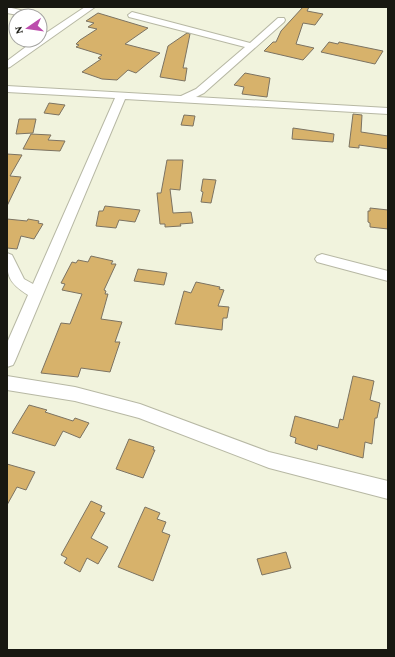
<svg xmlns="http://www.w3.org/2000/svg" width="395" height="657" viewBox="0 0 395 657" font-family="'Crimson Pro',serif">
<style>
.building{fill:#d7b26b;stroke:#7c7362}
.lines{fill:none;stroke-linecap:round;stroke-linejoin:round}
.minor-casing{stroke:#b7b8a4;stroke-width:2}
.minor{fill:#fff;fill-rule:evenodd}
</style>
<rect width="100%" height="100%" fill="#f1f3dd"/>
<g class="building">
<path d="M303 7H309L307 11 323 14 315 25 303 23 296 44 314 48 303 60 264 51 273 42H276L281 31Z"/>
<path d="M98 13 148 28 125 44 160 53 136 73 128 70 117 80 102 79 82 72 101 59 98 58 102 55 76 47 79 45 76 44 80 40 97 29 88 27 94 23 86 21Z"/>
<path d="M187 33 190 34 183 68H187L185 81 160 77 168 46Z"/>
<path d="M329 42 338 44 339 42 383 51 375 64 321 52Z"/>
<path d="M245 73 270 78 267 97 242 94 244 87 234 85Z"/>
<path d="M49 103 65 105 59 115 44 113Z"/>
<path d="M353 114 362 115 361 132 388 136V149L359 145V148L349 147Z"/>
<path d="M184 115 195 116 193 126 181 125Z"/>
<path d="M19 119H36L33 133 16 134Z"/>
<path d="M293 128 334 134 333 142 292 139Z"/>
<path d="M31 134 51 135 48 140 65 141 60 151 23 149Z"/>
<path d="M7 154 22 155 10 176 21 177 7 206Z"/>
<path d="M167 160H183L180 190 170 189 173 213 191 212 193 223 180 224 181 226 165 227V224H160L157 193H161Z"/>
<path d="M203 179 216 180 211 203 201 202 203 192 201 191Z"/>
<path d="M105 206 140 210 135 222 119 220 116 228 96 226 99 211H103Z"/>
<path d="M370 208 388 210V229L370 227V223L368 222V211H370Z"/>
<path d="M7 219 27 221 28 219 39 221 38 223 43 224 34 239 21 236 17 249 7 248Z"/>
<path d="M91 256 113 261 111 264H116L104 290 106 291 105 294H108L101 319 122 322 115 342H120L110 372 81 368 78 377 41 373 61 323 70 324 82 294 62 290 65 284 61 283 72 262 76 263 78 260 88 262Z"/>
<path d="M138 269 167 273 164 285 134 281Z"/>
<path d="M196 282 220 287 219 289 224 290 218 306 229 307 227 318H223L222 330 175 324 184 291 191 293Z"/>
<path d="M353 376 374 381 370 400 380 403 377 418H375L372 444 365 442 363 458 318 445 317 450 295 443 296 438 290 436 295 416 338 428 340 419 343 420Z"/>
<path d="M29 405 47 410 45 412 73 421 75 418 89 423 80 438 63 431 55 446 12 433Z"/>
<path d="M129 439 154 447 153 450H155L143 478 116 469Z"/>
<path d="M7 464 35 472 26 490 17 487 7 505Z"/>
<path d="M91 501 102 506 100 511 105 513 91 538 108 547 98 564 87 558 80 572 64 563 67 558 61 555Z"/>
<path d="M145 507 160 513 157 519 166 522 162 532 170 535 153 581 118 567Z"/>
<path d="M286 552 291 568 262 575 257 559Z"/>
</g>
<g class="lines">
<g class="minor-casing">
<g id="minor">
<path d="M7 7 38 14 39 16H23L7 13Z"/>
<path d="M85 7H95L10 67 7 68V61L35 40H40V37Z"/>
<path d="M132 12 250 43 278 18H284L285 20 284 22 204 93 196 97 388 108V114L125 99 15 361 13 365 7 367V343L28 295C8 282 7 277 7 253L12 255 24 279 33 284 115 98 7 92V86L181 96 196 89 245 47 129 17 128 15Z"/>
<path d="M322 254 388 271V281L317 262 315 259 317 256Z"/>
<path d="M7 376 75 387 140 404 269 452 388 481V499L269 468 139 418 75 401 7 390Z"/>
</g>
</g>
<use href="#minor" class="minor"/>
</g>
<rect width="395" height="657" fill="none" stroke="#181811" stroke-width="16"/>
<g transform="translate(28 28) rotate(257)"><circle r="19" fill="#ffffff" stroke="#a3a3a0"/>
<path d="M0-3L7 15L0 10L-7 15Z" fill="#bc4dac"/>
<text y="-6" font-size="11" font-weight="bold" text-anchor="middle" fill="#181811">N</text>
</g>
</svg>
